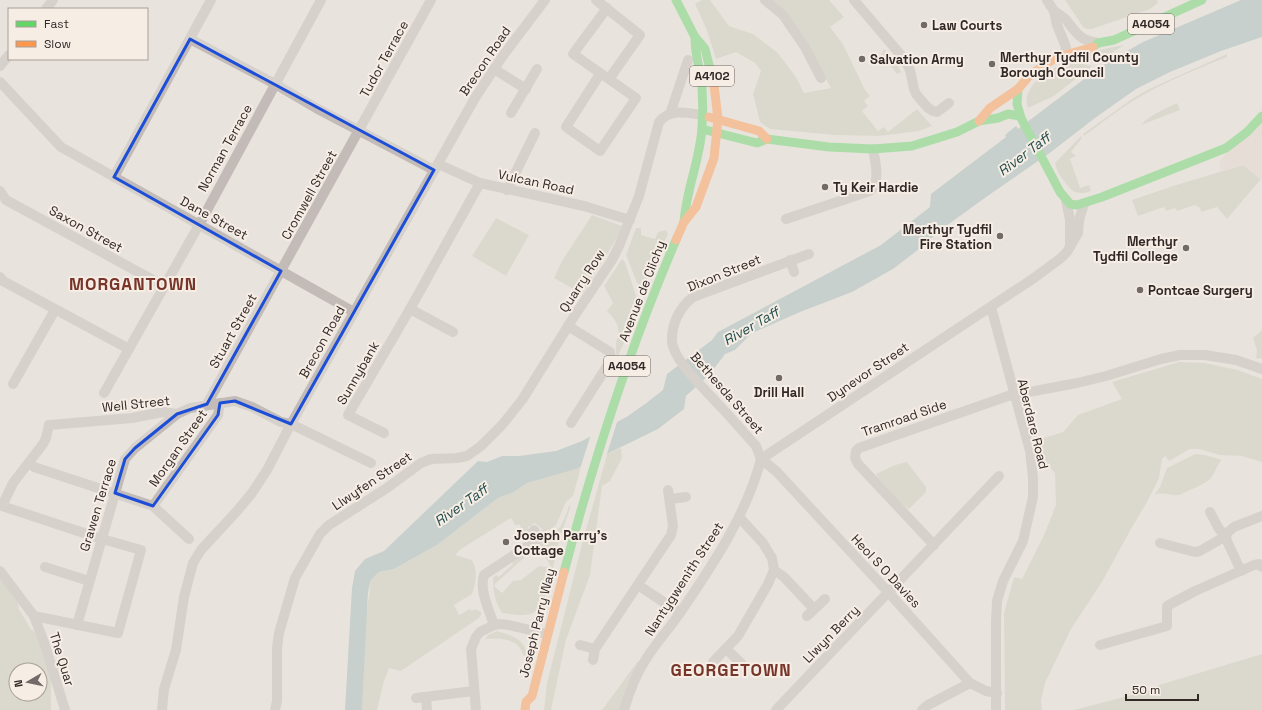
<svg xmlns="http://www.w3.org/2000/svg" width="1262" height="710" viewBox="0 0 1262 710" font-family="'Space Grotesk',sans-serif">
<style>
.green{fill:#cbcdb9;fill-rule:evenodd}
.plaza{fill:#e2d6cc}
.water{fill:#9db9b6}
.pier{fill:#e9e3de}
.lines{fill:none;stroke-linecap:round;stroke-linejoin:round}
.street{stroke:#c2bbb7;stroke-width:10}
.fast{stroke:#63d668;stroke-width:9}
.slow{stroke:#ff974d;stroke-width:9}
.marked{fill:none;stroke:#1d4ed8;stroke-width:3;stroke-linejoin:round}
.poi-dot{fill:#726a67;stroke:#f6ede5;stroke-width:1.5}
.labels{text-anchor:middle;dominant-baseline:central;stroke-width:4;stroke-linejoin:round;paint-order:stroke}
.shield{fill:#f6ede5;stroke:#6d6460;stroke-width:1}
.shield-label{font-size:12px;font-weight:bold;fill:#322927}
.poi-label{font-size:13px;font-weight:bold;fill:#322927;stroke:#f6ede5;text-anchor:start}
.street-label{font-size:13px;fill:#322927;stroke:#f6ede5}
.water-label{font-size:14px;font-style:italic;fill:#214e4d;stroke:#f6ede5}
.district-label{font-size:17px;font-weight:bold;letter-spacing:1px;fill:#773429;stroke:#f6ede5}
</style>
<rect width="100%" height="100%" fill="#e9e3de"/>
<g class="green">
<path d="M702 0H710L729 26 753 34 778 53 796 77 804 93 831 88 816 62 768 0H829L844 17 830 27 843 44 865 90 870 96 864 101 868 106 862 111 878 131 884 127 888 132 917 109 932 126 919 131 879 136 835 135 770 129 760 122 753 94 761 71 755 63 736 52 716 59 706 28 695 4Z"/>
<path d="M1065 0H1157L1158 3 1150 9 1092 29H1087L1083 27Z"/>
<path d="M1124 45 1098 62 1076 58 1088 52Z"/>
<path d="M884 49 898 66 901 72 897 74C892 67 886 63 881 55Z"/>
<path d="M1227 54V57C1199 68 1170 80 1143 95 1122 107 1103 122 1084 136L1083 134 1132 99 1149 89Z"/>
<path d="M1072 62 1092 66 1054 96 1028 108C1019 86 1053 65 1072 62Z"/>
<path d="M1177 103 1180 110 1141 125C1149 115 1165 109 1177 103Z"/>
<path d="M1081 136 1082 138 1071 152 1076 156 1070 159 1080 188 1089 185 1091 191C1086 193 1080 194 1075 192 1068 189 1056 171 1055 163Z"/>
<path d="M1243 165 1261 179 1227 219 1217 207 1201 212 1200 208 1195 205 1177 211 1175 208 1166 211 1164 207 1138 216 1132 200 1173 186Z"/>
<path d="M592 215 622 226 617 238 582 294 554 278 562 261Z"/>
<path d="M496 218 529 235 506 276 472 256Z"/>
<path d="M636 228H641V235L655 239 658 232 666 230 668 234 641 293 626 255Z"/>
<path d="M622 259 625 262 638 302 625 341 617 358C611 335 629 333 607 311L613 303 604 286Z"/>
<path d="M1262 330V359L1256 358 1257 350 1253 338Z"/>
<path d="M1179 362 1205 363 1238 370 1262 379V462L1242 456 1220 455 1199 449H1190L1169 461 1165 456 1162 459 1159 478 1147 502 1131 529 1102 582 1071 629 1045 683 1041 701 1042 710H1005L1004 613 1014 577 1022 579 1044 535 1056 505 1055 473 1037 454 1033 436 1044 438 1063 432 1078 415 1122 399 1112 382Z"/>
<path d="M621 448 622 458 610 481 602 486 590 575 566 640 551 710H544L547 683 583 540 605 462 607 454Z"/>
<path d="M1195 454 1205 455 1222 460C1216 465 1216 473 1210 479 1202 486 1189 490 1179 495 1171 496 1162 491 1154 495L1160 487 1167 468Z"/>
<path d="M907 462 926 487V492L909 509C897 501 882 487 876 474L895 465Z"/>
<path d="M581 467 573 496 566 502 556 525 551 529 544 531 535 523 528 527 534 539 529 542 519 524 516 526 511 518 461 549 455 555 472 560C478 569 476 584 472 594L454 605 459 615 470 609 472 611 475 609 481 612V615L479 618 401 671 389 668 384 681 377 710H362L366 618 371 580 379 572 394 569 437 545 498 498 514 492 527 483Z"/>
<path d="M571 505C567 518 562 531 558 544 554 560 549 600 536 611 527 618 512 614 502 613 495 603 493 590 493 578L496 575 499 577 513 564 511 561 534 545 536 547 496 583 494 586 502 593 513 581 521 580 539 566 552 568 537 544C560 530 560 531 569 506Z"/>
<path d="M0 578 17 600 19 609 30 628 37 634 51 677V710H0ZM16 670H40V694H16Z"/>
<path d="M497 631C511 635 528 640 526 657 522 655 522 651 519 647 510 637 497 639 485 639L488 635Z"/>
<path d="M1262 654V710H1074L1158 688 1159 685Z"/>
<path d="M638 661H639L620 710H602Z"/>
</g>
<path class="plaza" d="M1262 123V181L1243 165 1221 171 1219 162 1225 154Z"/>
<path class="water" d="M1241 0H1262V37L1221 51 1170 72 1136 89 1095 118 1051 152 989 195 939 231 923 246 893 269 852 292 800 312 752 333 735 350 725 354 710 374 686 396 684 409 658 429 576 469 527 483 514 492 498 498 437 545 394 569 379 572 371 580 368 592 362 710H345L352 588 355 571 365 559 384 551 478 461 487 462 502 456H519L556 451 582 441 628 416 645 404 663 390 667 374 712 340 718 332 881 245 930 207 931 194 1006 137 1005 135 1016 126 1018 129 1100 67 1127 51 1143 42Z"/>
<path class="pier" d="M618 419 606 457 580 469 591 434Z"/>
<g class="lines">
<g class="street">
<path d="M596 0 640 35 609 79"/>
<path d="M765 0 783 15 805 47 821 78"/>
<path d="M854 0 905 60 910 70 914 89 916 94 927 107 933 111 937 112 949 103"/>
<path d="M1047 0 1054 11 1057 25 1066 47 1064 56"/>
<path d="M46 9 53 0"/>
<path d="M1054 11C1058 14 1064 17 1067 21 1078 35 1080 40 1098 43"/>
<path d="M190 39 275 84 316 108 434 170"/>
<path d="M0 66 9 55"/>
<path d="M494 69 526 89"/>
<path d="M600 74 566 127 600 151 636 98 573 54 607 8"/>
<path d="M0 82 61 147 354 312"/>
<path d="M511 113 537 69"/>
<path d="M670 114 688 60"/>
<path d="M438 164 480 183 584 206 630 220"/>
<path d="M114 177 211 0"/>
<path d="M507 190 535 133"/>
<path d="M0 191 6 200 164 286"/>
<path d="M1066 200 1070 220V246"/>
<path d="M786 219 870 191C881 182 875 161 873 149"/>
<path d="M790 260 794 272"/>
<path d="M0 277 3 281 129 349"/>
<path d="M991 307 1030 451 1033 478V497L1023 541 1003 581 997 601 996 622V710"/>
<path d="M410 309 453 332"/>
<path d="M568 326 610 352 611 360 571 423"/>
<path d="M13 384 55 310"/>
<path d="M104 393 199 225 321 0"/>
<path d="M207 404 431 0"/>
<path d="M384 433 348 415 410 309 480 183"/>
<path d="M761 459 1034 278 1061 258 1067 252 1078 233 1079 220 1084 204"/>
<path d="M761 459 776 471 889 593 970 683 986 691 997 693"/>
<path d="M761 459 756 446C743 432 731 417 717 403 705 389 674 361 672 342 671 324 680 307 693 297L809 254"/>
<path d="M34 467 153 506 189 539"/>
<path d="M670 499 686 497"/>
<path d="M153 506 218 415 220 403"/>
<path d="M1210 512 1219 529 1226 535 1227 541 1241 571"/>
<path d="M534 530 539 539"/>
<path d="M1160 543 1195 552 1200 551 1219 540 1234 527 1262 516"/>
<path d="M934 545 858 464 855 458 856 451 859 448 1008 396 1077 383 1106 376 1161 359 1180 355H1205L1236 360 1262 369"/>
<path d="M45 567 89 581"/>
<path d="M774 570 784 577 814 609"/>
<path d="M0 571 34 616 45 645 65 710"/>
<path d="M638 585 680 613"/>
<path d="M34 616 118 633 141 550 102 539 2 506 13 483 43 444 46 438 49 425 132 418 163 412 177 414 190 408 235 401 252 407 281 422 291 424 371 463"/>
<path d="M807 616 825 599"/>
<path d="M77 625 125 459 135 448 177 414"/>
<path d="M494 625C489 609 479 591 484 575L544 535"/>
<path d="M580 645 595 649"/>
<path d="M1100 645 1167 626V606L1195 591 1254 565 1259 564 1262 567"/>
<path d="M726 649 741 663"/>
<path d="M593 660 595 649 671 535 673 526 668 490"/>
<path d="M713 662 738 636 768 584 774 570 772 558 763 543 739 517"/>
<path d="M426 697 427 710"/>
<path d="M416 698 474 691"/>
<path d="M162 710 164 689 176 650 184 597 193 563 201 550 237 511 252 493 267 470 291 424 475 98 502 57 545 0"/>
<path d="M275 710 277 701V648L279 633 295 578 320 534 329 525 387 488 421 463 431 459 457 458 467 456 481 446 502 425 522 400 575 315 612 260 619 246 639 196 659 122C670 108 687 113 703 115"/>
<path d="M476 710 471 649 476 637 480 632 494 625 500 624 509 625 547 634"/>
<path d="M624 710C629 693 636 674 646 659 656 643 669 629 680 613 712 566 747 514 761 459"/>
<path d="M776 710 999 476"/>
<path d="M922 710 928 705 970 683"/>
</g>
<g class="fast">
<path d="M676 0 695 37 705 49 714 85"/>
<path d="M1093 47 1098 43 1114 40 1202 0"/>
<path d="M1018 89 1017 104 1021 118 1060 192 1070 204 1077 205 1102 197 1226 148 1247 132 1262 116"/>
<path d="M702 129 757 143 767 139 829 147 873 149 912 146 957 132 979 121 998 118 1008 114 1020 116"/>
<path d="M684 222C686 190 700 160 702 128 703 115 703 101 702 88 701 71 695 57 695 39"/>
<path d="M564 572C594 459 630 347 676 240"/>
</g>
<g class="slow">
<path d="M709 117 759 131 767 139"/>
<path d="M979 121 990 108 1018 89 1029 76 1055 58 1093 47"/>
<path d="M676 240 684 222 696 207 714 158 718 119 714 85"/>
<path d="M525 710 526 702 532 696 564 572"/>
</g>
</g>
<path d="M0 0H1262V710H0ZM190 39 434 170 291 424 235 401 220 403 218 415 153 506 115 493 125 459 135 448 177 414 207 404 281 271 114 177Z" fill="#e9e3de" fill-opacity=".55" fill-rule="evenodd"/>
<path class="marked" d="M190 39 434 170 291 424 235 401 220 403 218 415 153 506 115 493 125 459 135 448 177 414 207 404 281 271 114 177Z"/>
<g class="poi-dot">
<circle cx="924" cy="25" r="4"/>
<circle cx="862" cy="59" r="4"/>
<circle cx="992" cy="64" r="4"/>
<circle cx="825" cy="187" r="4"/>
<circle cx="1000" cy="236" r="4"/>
<circle cx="1186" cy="248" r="4"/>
<circle cx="1140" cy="290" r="4"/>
<circle cx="779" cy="378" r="4"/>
<circle cx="506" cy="542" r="4"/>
</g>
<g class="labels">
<g class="shield">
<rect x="1128" y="14" width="46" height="20" rx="3"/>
<rect x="690" y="66" width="44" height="20" rx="3"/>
<rect x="604" y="356" width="46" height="20" rx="3"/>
</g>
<g class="shield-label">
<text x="1151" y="24">A4054</text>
<text x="712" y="76">A4102</text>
<text x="627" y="366">A4054</text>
</g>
<g class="poi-label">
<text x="932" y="25">Law Courts</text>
<text x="1000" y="57">Merthyr Tydfil County<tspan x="1000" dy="15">Borough Council</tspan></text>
<text x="870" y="59">Salvation Army</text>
<text x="833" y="187">Ty Keir Hardie</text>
<text x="992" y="229" text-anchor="end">Merthyr Tydfil<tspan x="992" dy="15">Fire Station</tspan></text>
<text x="1178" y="241" text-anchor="end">Merthyr<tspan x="1178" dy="15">Tydfil College</tspan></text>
<text x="1148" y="290">Pontcae Surgery</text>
<text x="779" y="392" text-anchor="middle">Drill Hall</text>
<text x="514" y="535">Joseph Parry's<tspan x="514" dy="15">Cottage</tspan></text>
</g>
<g class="street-label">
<text transform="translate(384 59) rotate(-61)">Tudor Terrace</text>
<text transform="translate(485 61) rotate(-56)">Brecon Road</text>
<text transform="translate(225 148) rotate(-61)">Norman Terrace</text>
<text transform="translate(536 182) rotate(12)">Vulcan Road</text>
<text transform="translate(309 195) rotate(-61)">Cromwell Street</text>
<text transform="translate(214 218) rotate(29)">Dane Street</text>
<text transform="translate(86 229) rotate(29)">Saxon Street</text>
<text transform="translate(724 273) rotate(-22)">Dixon Street</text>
<text transform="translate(582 281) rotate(-57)">Quarry Row</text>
<text transform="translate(642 291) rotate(-69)">Avenue de Clichy</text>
<text transform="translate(233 331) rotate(-61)">Stuart Street</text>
<text transform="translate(322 342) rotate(-61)">Brecon Road</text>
<text transform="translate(868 372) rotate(-34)">Dynevor Street</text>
<text transform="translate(358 373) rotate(-60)">Sunnybank</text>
<text transform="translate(727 393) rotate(49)">Bethesda Street</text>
<text transform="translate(136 404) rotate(-6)">Well Street</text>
<text transform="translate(904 418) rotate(-19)">Tramroad Side</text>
<text transform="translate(1033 424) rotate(76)">Aberdare Road</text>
<text transform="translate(178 448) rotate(-55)">Morgan Street</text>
<text transform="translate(372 481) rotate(-34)">Llwyfen Street</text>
<text transform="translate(98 505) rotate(-73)">Grawen Terrace</text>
<text transform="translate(886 571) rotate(47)">Heol S O Davies</text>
<text transform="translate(684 579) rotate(-57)">Nantygwenith Street</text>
<text transform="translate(537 623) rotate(-76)">Joseph Parry Way</text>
<text transform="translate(831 634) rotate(-46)">Llwyn Berry</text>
<text transform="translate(62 659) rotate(73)">The Quar</text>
</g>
<g class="water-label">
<text transform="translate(1024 154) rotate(-37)">River Taff</text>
<text transform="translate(751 326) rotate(-30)">River Taff</text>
<text transform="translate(461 505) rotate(-35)">River Taff</text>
</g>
<g class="district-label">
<text x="133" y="284">MORGANTOWN</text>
<text x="731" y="670">GEORGETOWN</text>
</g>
</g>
<rect x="8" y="8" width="140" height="52" fill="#f6ede5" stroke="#a89f99"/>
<rect x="16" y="21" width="20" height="6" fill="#63d668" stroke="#a89f99"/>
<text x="44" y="28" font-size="12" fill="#322927">Fast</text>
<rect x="16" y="41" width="20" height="6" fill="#ff974d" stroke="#a89f99"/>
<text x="44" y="48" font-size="12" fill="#322927">Slow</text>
<g transform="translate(28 682) rotate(261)"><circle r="19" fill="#f6ede5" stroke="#a89f99"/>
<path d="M0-3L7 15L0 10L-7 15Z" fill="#726a67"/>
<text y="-6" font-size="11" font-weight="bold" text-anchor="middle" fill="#322927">N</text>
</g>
<path d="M1126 694v6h72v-6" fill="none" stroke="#322927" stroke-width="2"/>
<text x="1132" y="694" font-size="12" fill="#322927" stroke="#f6ede5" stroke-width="3" paint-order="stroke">50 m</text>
</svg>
